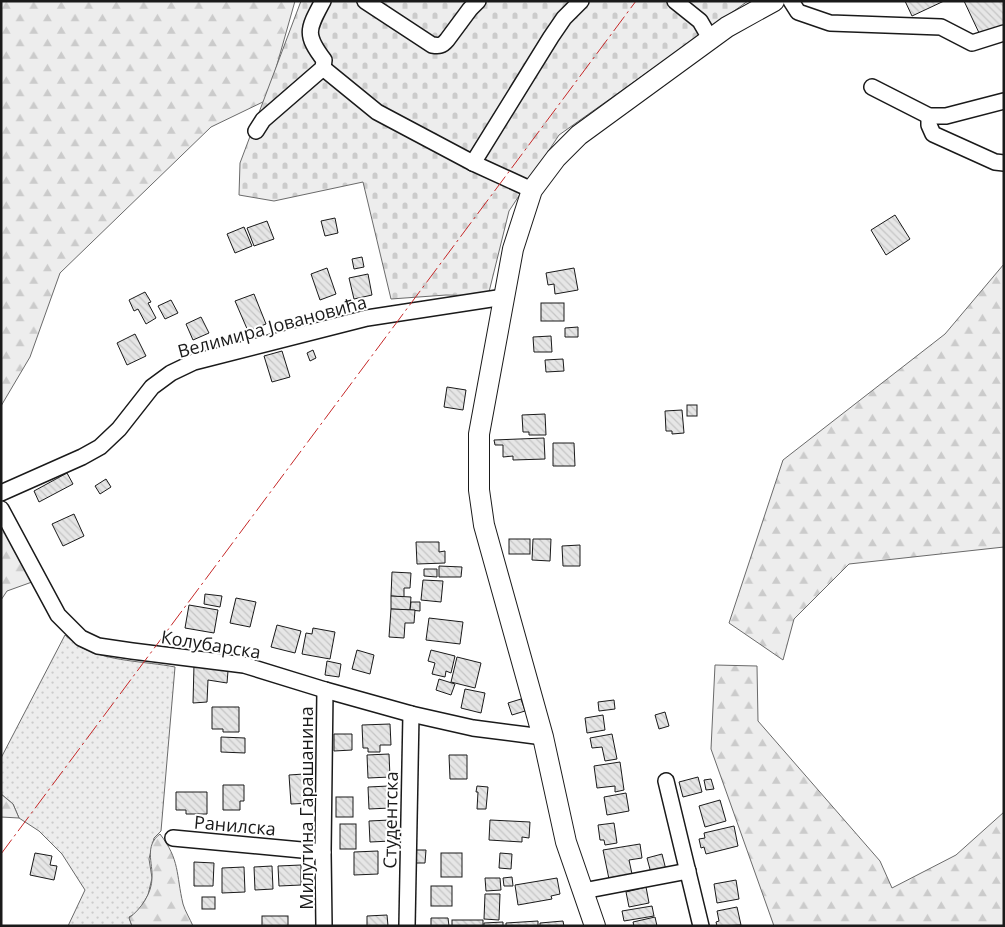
<svg xmlns="http://www.w3.org/2000/svg" width="1005" height="927" viewBox="0 0 1005 927" font-family="'Open Sans',sans-serif">
<style>
.grass{fill:url(#grass-dots);stroke:#6a6a6a}
.forest{fill:url(#forest-firs);stroke:#6a6a6a}
.cemetery{fill:url(#cemetery-stones);stroke:#6a6a6a}
.building{fill:url(#building-back-hatch);stroke:#1a1a1a}
.lines{fill:none;stroke-linecap:round;stroke-linejoin:round}
.minor-casing{stroke:#1a1a1a;stroke-width:18}
.major-casing{stroke:#1a1a1a;stroke-width:22}
.minor{stroke:#fff;stroke-width:15}
.major{stroke:#fff;stroke-width:20}
.power{stroke:#c62828;stroke-width:1;stroke-dasharray:18 4 2.5 4;stroke-linecap:butt}
.labels{text-anchor:middle;dominant-baseline:central;stroke-width:4;stroke-linejoin:round;paint-order:stroke}
.street-label{font-size:18px;fill:#1a1a1a;stroke:#fff}
</style>
<defs>
<pattern id="grass-dots" width="8" height="8" patternUnits="userSpaceOnUse" patternTransform="scale(1.25)"><rect width="8" height="8" fill="#ededed"/><path d="M2 2h.1M6 6h.1" fill="none" stroke="#cbcbcb" stroke-width="1.8" stroke-linecap="round"/></pattern>
<pattern id="forest-firs" width="22" height="20" patternUnits="userSpaceOnUse" patternTransform="scale(1.25)"><rect width="22" height="20" fill="#ededed"/><path d="M5 1l3.5 6h-7zM16 11l3.5 6h-7z" fill="#cbcbcb"/></pattern>
<pattern id="cemetery-stones" width="16" height="16" patternUnits="userSpaceOnUse" patternTransform="scale(1.25)"><rect width="16" height="16" fill="#ededed"/><path d="M2 7V4a2 2 0 0 1 4 0v3zM10 15v-3a2 2 0 0 1 4 0v3z" fill="#cbcbcb"/></pattern>
<pattern id="building-back-hatch" width="6" height="6" patternUnits="userSpaceOnUse" patternTransform="scale(1.25)"><rect width="6" height="6" fill="#e6e6e6"/><path d="M-1 5l2 2M0 0l6 6M5-1l2 2" fill="none" stroke="#c5c5c5"/></pattern>
</defs>
<rect width="100%" height="100%" fill="#fff"/>
<path class="grass" d="M65 635C70 639 75 644 81 647 109 662 144 661 175 667L161 831 154 838 149 859 152 878 148 895 138 912 129 917 132 926H68L85 890 62 854 39 831 19 818 13 804 1 794V758Z"/>
<g class="forest">
<path d="M1 1H295L267 100 211 127 60 273 30 357 1 406Z"/>
<path d="M1004 264V547L849 564 794 619 783 660 729 623 783 460 945 334Z"/>
<path d="M1 520 32 582 7 591 1 600Z"/>
<path d="M715 665 757 666 758 721 880 861 892 888 956 855 1004 812V926H774L711 749Z"/>
<path d="M1 794 13 804 19 818 1 817Z"/>
<path d="M160 834C180 860 176 874 183 904 185 911 190 919 193 926H132L129 918C141 909 152 893 152 878 153 863 144 846 160 834Z"/>
</g>
<path class="cemetery" d="M301 1H748L559 135 509 211 488 296 446 295 391 299 363 182 274 201 239 195 240 163Z"/>
<g class="building">
<path d="M905 1H944L912 16Z"/>
<path d="M964 1H1004V26L981 37Z"/>
<path d="M895 215 910 239 886 255 871 230Z"/>
<path d="M335 218 338 233 325 236 321 221Z"/>
<path d="M267 221 274 239 254 246 247 228Z"/>
<path d="M244 227 252 246 235 253 227 234Z"/>
<path d="M362 257 364 267 354 269 352 259Z"/>
<path d="M327 268 336 294 320 300 311 274Z"/>
<path d="M574 268 578 290 555 294 554 284 548 285 546 273Z"/>
<path d="M368 274 372 295 354 299 349 278Z"/>
<path d="M145 292 151 302 148 303 156 318 146 324 138 309 134 311 129 300Z"/>
<path d="M254 294 266 324 248 331 235 301Z"/>
<path d="M171 300 178 313 165 319 158 306Z"/>
<rect x="541" y="303" width="23" height="18"/>
<path d="M201 317 209 333 193 340 186 324Z"/>
<path d="M578 327V337H565V328Z"/>
<path d="M135 334 146 356 127 365 117 343Z"/>
<path d="M551 336 552 352H534L533 337Z"/>
<path d="M313 350 316 358 310 361 307 353Z"/>
<path d="M282 351 290 377 272 382 264 356Z"/>
<path d="M563 359 564 371 546 372 545 360Z"/>
<path d="M447 387 466 390 463 410 444 407Z"/>
<rect x="687" y="405" width="10" height="11"/>
<path d="M682 410 684 433 672 434V431H666L665 411Z"/>
<path d="M545 414 546 435H529V432H523L522 415Z"/>
<path d="M544 438 545 459 513 460V456L503 457V445H495L494 440Z"/>
<path d="M553 443H574L575 466H553Z"/>
<path d="M67 473 73 484 39 502 34 491Z"/>
<path d="M106 479 111 487 100 494 95 486Z"/>
<path d="M74 514 84 536 63 546 52 524Z"/>
<rect x="509" y="539" width="21" height="15"/>
<path d="M533 539H551L550 561 532 560Z"/>
<path d="M416 542H439V552L445 551V563L417 564Z"/>
<path d="M580 545V566H563L562 546Z"/>
<path d="M439 566 462 567 461 577H439Z"/>
<path d="M424 569H437V577L424 576Z"/>
<path d="M392 572 411 573 410 588H404V597L391 596Z"/>
<path d="M423 580 443 581 441 602 421 600Z"/>
<path d="M205 594 222 596 220 607 204 604Z"/>
<path d="M391 596 411 597 410 610 391 609Z"/>
<path d="M236 598 256 602 250 627 230 623Z"/>
<path d="M411 602H420V611L410 610Z"/>
<path d="M189 605 218 610 214 633 185 628Z"/>
<path d="M391 609 415 610 414 623H405L404 638 389 637Z"/>
<path d="M429 618 463 622 460 644 426 640Z"/>
<path d="M277 625 301 631 295 653 271 647Z"/>
<path d="M313 628 335 632 330 659 302 654 306 633 312 634Z"/>
<path d="M357 650 374 655 370 674 352 669Z"/>
<path d="M431 650 455 656 451 673 446 671 445 677 432 674 435 663 428 661Z"/>
<path d="M457 657 481 663 475 688 451 682Z"/>
<path d="M327 661 341 664 339 677 325 675Z"/>
<path d="M194 665 228 671 227 683 208 680 207 702 193 703Z"/>
<path d="M439 679 455 684 451 695 436 690Z"/>
<path d="M465 689 485 693 481 713 461 708Z"/>
<path d="M521 699 525 711 512 715 508 703Z"/>
<path d="M614 700 615 709 599 711 598 702Z"/>
<path d="M212 707H239V732H223V729H212Z"/>
<path d="M665 712 669 726 659 729 655 715Z"/>
<path d="M603 715 605 730 587 733 585 718Z"/>
<path d="M390 724 391 745H380V752H368V748H363L362 725Z"/>
<path d="M334 734H352V750L334 751Z"/>
<path d="M612 734 617 759 605 761 602 747 592 748 590 738Z"/>
<path d="M221 737 245 738V753L221 752Z"/>
<path d="M389 754 390 777 368 778 367 755Z"/>
<path d="M449 755H467V779H450Z"/>
<path d="M620 762 624 790 615 792V786L597 788 594 766Z"/>
<path d="M304 774 305 784H311L312 803 291 804 289 775Z"/>
<path d="M698 777 702 792 683 797 679 782Z"/>
<path d="M711 779 714 789 706 790 704 780Z"/>
<path d="M223 785H244V801H240V810H223Z"/>
<path d="M389 786 390 808 369 809 368 787Z"/>
<path d="M477 786 488 787 486 809H477L478 792H476Z"/>
<path d="M176 792H207V814H186V810H176Z"/>
<path d="M626 793 629 811 607 815 604 797Z"/>
<rect x="336" y="797" width="17" height="20"/>
<path d="M720 800 726 821 705 827 699 806Z"/>
<path d="M390 820 391 841 370 842 369 821Z"/>
<path d="M490 820 530 822 529 838 522 837V842L489 840Z"/>
<path d="M614 823 617 843 605 845 604 840H600L598 825Z"/>
<rect x="340" y="824" width="16" height="25"/>
<path d="M734 826 738 846 706 854 704 847 701 848 699 839 705 838 704 833Z"/>
<path d="M640 844 642 858 629 860 632 874 609 879 603 850Z"/>
<path d="M415 850H426L425 863H415Z"/>
<path d="M378 851V874L354 875V852Z"/>
<path d="M35 853 52 856 50 865 57 866 54 880 30 875Z"/>
<rect x="441" y="853" width="21" height="24"/>
<path d="M500 853 512 854 511 869 499 868Z"/>
<path d="M662 854 666 870 651 873 647 858Z"/>
<path d="M194 862 214 863 213 886H194Z"/>
<path d="M301 865V885L279 886 278 866Z"/>
<path d="M272 866 273 889 255 890 254 867Z"/>
<path d="M244 867 245 892 222 893V868Z"/>
<path d="M512 877 513 886H504L503 878Z"/>
<path d="M485 878H500L501 890 486 891Z"/>
<path d="M557 878 560 894 551 896 552 899 518 905 515 885Z"/>
<path d="M736 880 739 899 717 903 714 884Z"/>
<rect x="431" y="886" width="21" height="20"/>
<path d="M646 887 649 903 629 907 626 892Z"/>
<path d="M485 894H500L499 920 484 919Z"/>
<rect x="202" y="897" width="13" height="12"/>
<path d="M652 906 654 916 624 921 622 911Z"/>
<path d="M737 907 741 925 717 926 716 922 719 921 717 911Z"/>
<path d="M387 915 388 926H367V916Z"/>
<rect x="262" y="916" width="26" height="10"/>
<path d="M655 917 657 926H634L633 922Z"/>
<path d="M431 918H448L449 926H431Z"/>
<rect x="452" y="920" width="31" height="6"/>
<path d="M538 921V926H506V923Z"/>
<path d="M563 921 564 926H540V923Z"/>
<path d="M503 922V926H484V923Z"/>
</g>
<g class="lines">
<g class="minor-casing">
<g id="minor">
<path d="M365 1 432 45C439 46 442 46 447 40L470 9 478 1"/>
<path d="M675 1 700 21 711 40"/>
<path d="M791 1 798 12 830 23 941 27 972 43 1004 33"/>
<path d="M323 68 377 112 473 163 532 190"/>
<path d="M872 87 929 116H946L1004 101"/>
<path d="M929 116V125L933 134 995 162 1004 163"/>
<path d="M256 131 263 120 323 68 324 60C304 34 308 29 323 1"/>
<path d="M473 163 551 37 564 18 581 1"/>
<path d="M1 493 82 457 100 447 119 429 152 387 171 373 194 362 367 318 504 297"/>
<path d="M1 509 58 615 81 638 98 646 132 651 244 665 325 690 411 714 473 728 543 737"/>
<path d="M666 781 701 926"/>
<path d="M173 838 323 852"/>
<path d="M583 891 688 871"/>
<path d="M324 926 323 852 325 690"/>
<path d="M407 926 411 714"/>
</g>
</g>
<g class="major-casing">
<path id="major" d="M595 926 566 842 543 737 484 525 479 490V434L513 249 532 190 556 158 579 135 727 27 774 1"/>
</g>
<use href="#minor" class="minor"/>
<use href="#major" class="major"/>
<path class="power" d="M1 854 636 1"/>
</g>
<g class="labels">
<g class="street-label">
<text transform="translate(272 326) rotate(-15)">Велимира Јовановића</text>
<text transform="translate(211 644) rotate(9)">Колубарска</text>
<text transform="translate(306 808) rotate(-90)">Милутина Гарашанина</text>
<text transform="translate(390 820) rotate(-89)">Студентска</text>
<text transform="translate(235 825) rotate(5)">Ранилска</text>
</g>
</g>
<rect width="1005" height="927" fill="none" stroke="#1a1a1a" stroke-width="5"/>
</svg>
